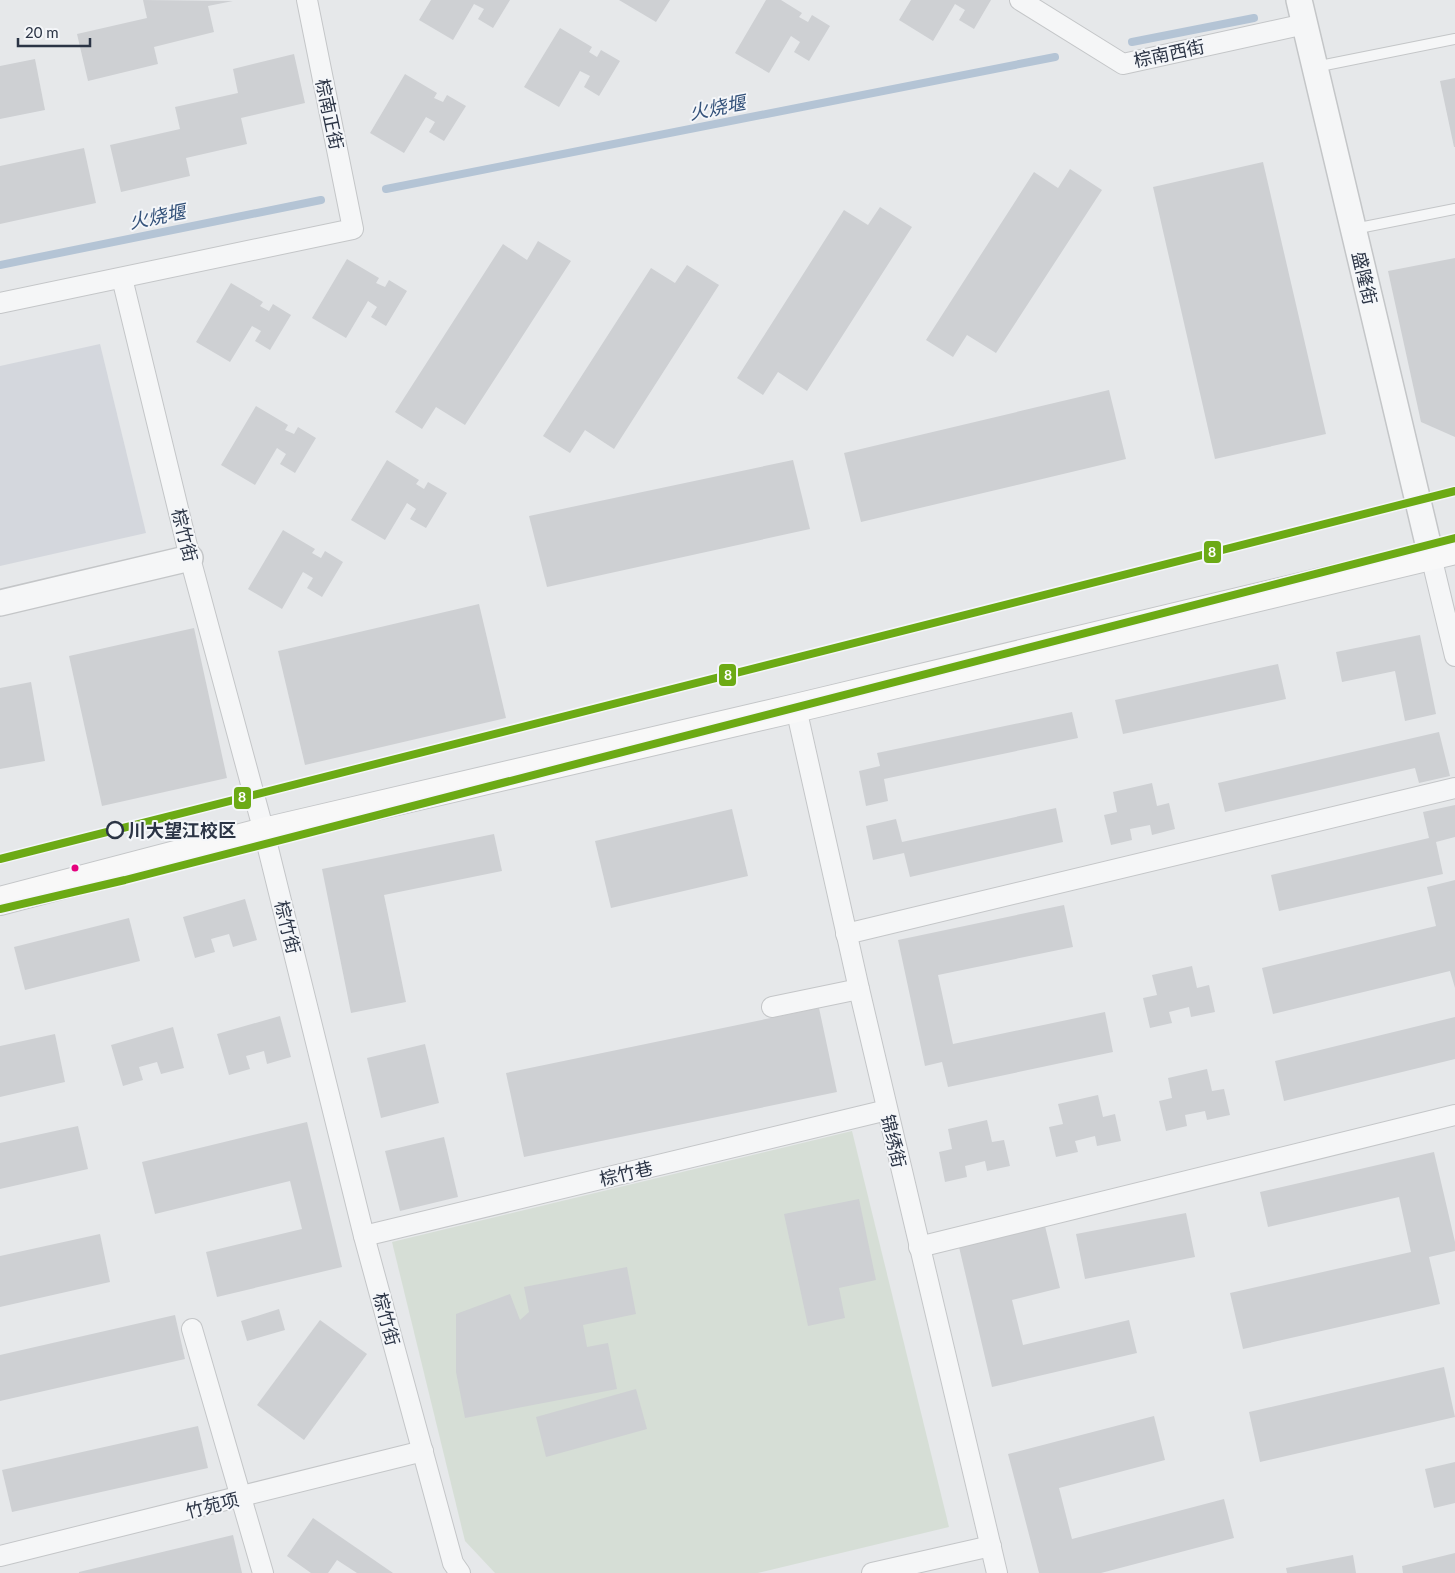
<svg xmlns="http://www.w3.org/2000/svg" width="1455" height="1573" viewBox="0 0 1455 1573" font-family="Lato,'Noto Sans SC',sans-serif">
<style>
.built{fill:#d4d7dd}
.green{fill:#d6ded6}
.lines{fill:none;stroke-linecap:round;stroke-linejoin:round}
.stream{stroke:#b4c4d5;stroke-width:8}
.building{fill:#ced0d3}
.service-casing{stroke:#c4c6c8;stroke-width:12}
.minor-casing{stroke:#c4c6c8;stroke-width:22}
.tertiary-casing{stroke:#c4c6c8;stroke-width:28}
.secondary-casing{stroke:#c4c6c8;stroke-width:30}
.service{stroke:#f5f6f7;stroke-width:10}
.minor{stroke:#f5f6f7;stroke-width:20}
.tertiary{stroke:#f5f6f7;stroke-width:25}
.secondary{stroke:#f8f8f8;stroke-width:28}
.metro-1-casing{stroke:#f4f6f9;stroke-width:11}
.metro-1{stroke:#6caa15;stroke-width:8}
.stop-dot{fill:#f4f6f9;stroke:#2b3445;stroke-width:2.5}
.bus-dot{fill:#e5007d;stroke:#f4f6f9;stroke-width:2}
.labels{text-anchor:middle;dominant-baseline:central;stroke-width:4;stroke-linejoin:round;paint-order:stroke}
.street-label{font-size:18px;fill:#2b3445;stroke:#f4f6f9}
.stop-label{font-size:18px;font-weight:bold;fill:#2b3445;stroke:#f4f6f9;text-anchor:start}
.water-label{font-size:19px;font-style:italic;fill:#34527a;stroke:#f4f6f9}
.line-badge{stroke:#f4f6f9;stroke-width:2}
.badge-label{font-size:14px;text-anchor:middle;font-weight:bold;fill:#fff}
</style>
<rect width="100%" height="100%" fill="#e6e8ea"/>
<path class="built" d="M100 344 146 533 0 566V366Z"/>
<path class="green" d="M852 1131 949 1527 758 1573H495L465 1541 392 1242Z"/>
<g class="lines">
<g class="stream">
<path d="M1132 42 1254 18"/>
<path d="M386 189 1055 57"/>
<path d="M0 265 321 200"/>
</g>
</g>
<g class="building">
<path d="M143 0 233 1 208 6 214 32 154 47 158 64 88 81 77 34 147 18Z"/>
<path d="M431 0H510L493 28 478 19 484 9 474 4 453 40 419 20Z"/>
<path d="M619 0H670L656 22Z"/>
<path d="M766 0H781L802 13 799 17 808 22 812 15 830 26 809 61 794 52 800 42 791 36 769 73 735 53Z"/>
<path d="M911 0H991L974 29 959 20 965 10 955 4 933 41 899 20Z"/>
<path d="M560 28 592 47 589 52 597 57 601 50 620 61 599 96 584 87 590 76 580 71 559 107 524 87Z"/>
<path d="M294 54 305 103 241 118 247 144 186 158 190 176 121 192 110 145 180 129 175 107 238 93 233 69Z"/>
<path d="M35 59 45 110 0 119V66Z"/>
<path d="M405 74 437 93 434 98 443 102 447 95 466 106 444 141 429 132 435 122 426 117 404 153 370 133Z"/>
<path d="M1455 78V147H1454L1440 81Z"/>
<path d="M84 148 96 203 0 224V166Z"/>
<path d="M1263 162 1326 434 1215 459 1153 187Z"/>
<path d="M1070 169 1102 190 996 353 967 335 953 357 926 340 1034 172 1058 188Z"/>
<path d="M880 207 912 227 807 391 778 372 763 395 737 378 844 210 868 225Z"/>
<path d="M538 241 571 261 465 425 436 407 422 429 395 412 503 244 527 260Z"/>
<path d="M1455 258V437L1421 422 1388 271Z"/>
<path d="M347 259 379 278 376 283 385 287 389 280 407 291 386 326 371 317 377 307 368 301 346 338 312 318Z"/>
<path d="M687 265 719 285 614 449 585 430 570 453 543 436 651 268 675 283Z"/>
<path d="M231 283 263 302 260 306 269 311 273 304 291 315 270 350 255 341 261 331 252 326 230 362 196 342Z"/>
<path d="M1109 390 1126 459 861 522 844 453Z"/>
<path d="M256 406 288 425 285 430 294 434 298 427 316 438 295 473 280 464 286 454 277 448 255 485 221 465Z"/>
<path d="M387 460 419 480 416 484 424 489 428 482 447 493 426 528 410 519 416 509 407 503 385 540 351 520Z"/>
<path d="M793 460 810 529 547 587 529 516Z"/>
<path d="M283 530 315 549 312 553 321 558 325 551 343 562 322 597 307 588 313 578 303 572 282 609 248 589Z"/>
<path d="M479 604 506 718 305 765 278 651Z"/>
<path d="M194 628 227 778 102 806 69 656Z"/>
<path d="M1420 635 1436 714 1405 721 1395 671 1342 682 1336 652Z"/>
<path d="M1278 664 1286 699 1123 734 1115 700Z"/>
<path d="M31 682 45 761 0 769V688Z"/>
<path d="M1072 712 1078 738 884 779 888 801 866 806 859 771 880 766 877 753Z"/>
<path d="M1439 732 1450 776 1419 783 1415 768 1225 812 1218 783Z"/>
<path d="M1152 783 1157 806 1169 803 1175 829 1152 835 1150 825 1130 829 1132 840 1111 845 1104 815 1117 812 1113 792Z"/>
<path d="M1455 805V837L1436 842 1443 874 1279 911 1271 875 1429 838 1423 812Z"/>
<path d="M1056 808 1063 842 910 877 904 853 873 860 866 826 896 819 902 842Z"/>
<path d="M732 809 748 876 611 908 595 841Z"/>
<path d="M494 834 502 871 384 895 406 1002 351 1013 322 869Z"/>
<path d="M1455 880V988L1450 971 1273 1014 1262 968 1436 926 1427 887Z"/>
<path d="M245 899 257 940 233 947 229 934 211 939 215 952 195 958 183 917Z"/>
<path d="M1064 905 1073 947 938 975 953 1044 1105 1012 1113 1052 948 1087 942 1062 925 1066 898 940Z"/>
<path d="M129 918 140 961 25 990 14 947Z"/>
<path d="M1192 966 1197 988 1209 985 1215 1012 1191 1017 1189 1007 1169 1012 1172 1023 1150 1028 1143 998 1157 995 1152 975Z"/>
<path d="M819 1008 837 1092 524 1157 506 1073Z"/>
<path d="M280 1016 291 1057 267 1064 264 1051 246 1056 250 1069 229 1075 217 1034Z"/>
<path d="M1455 1017V1059L1284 1101 1275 1061Z"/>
<path d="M173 1027 184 1068 161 1074 157 1062 139 1067 143 1080 123 1086 111 1045Z"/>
<path d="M55 1034 65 1082 0 1097V1046Z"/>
<path d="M425 1044 439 1103 381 1118 367 1058Z"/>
<path d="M1207 1069 1212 1091 1224 1089 1230 1115 1207 1120 1205 1111 1185 1115 1187 1126 1166 1131 1159 1101 1172 1098 1168 1078Z"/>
<path d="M1098 1095 1103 1117 1115 1114 1121 1141 1097 1146 1095 1136 1075 1141 1078 1152 1056 1157 1049 1127 1063 1124 1058 1104Z"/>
<path d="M987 1120 992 1142 1004 1140 1010 1166 987 1171 985 1161 965 1166 967 1177 945 1182 939 1152 952 1149 948 1129Z"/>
<path d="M307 1122 342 1267 217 1297 206 1252 302 1229 290 1181 155 1214 142 1162Z"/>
<path d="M78 1126 88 1169 0 1189V1143Z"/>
<path d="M444 1137 458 1197 400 1211 385 1151Z"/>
<path d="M1434 1152 1455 1242V1251L1429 1257 1440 1304 1243 1349 1230 1293 1411 1252 1399 1197 1268 1227 1260 1192Z"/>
<path d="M859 1199 876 1280 839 1288 845 1318 808 1326 784 1214Z"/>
<path d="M1186 1213 1195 1257 1085 1279 1076 1234Z"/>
<path d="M1045 1226 1060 1288 1012 1300 1023 1345 1129 1320 1137 1353 992 1387 959 1247Z"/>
<path d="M100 1234 110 1282 0 1307V1256Z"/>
<path d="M627 1267 636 1314 583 1325 587 1347 608 1343 617 1389 465 1418 456 1372V1314L510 1294 520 1320 529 1312 524 1287Z"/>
<path d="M279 1309 285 1330 247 1341 241 1321Z"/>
<path d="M175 1315 185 1359 0 1401V1355Z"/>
<path d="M320 1320 367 1354 304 1440 257 1405Z"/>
<path d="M1444 1367 1455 1417 1260 1462 1249 1412Z"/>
<path d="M636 1389 647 1429 546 1457 536 1417Z"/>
<path d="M1154 1416 1165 1460 1059 1488 1072 1539 1224 1499 1234 1538 1101 1573H1039L1008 1454Z"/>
<path d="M198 1426 208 1468 12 1512 2 1470Z"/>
<path d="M1455 1462V1503L1434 1508 1425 1469Z"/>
<path d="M313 1518 393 1573H357L337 1560 328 1573H311L287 1556Z"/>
<path d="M233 1535 242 1573H79V1572Z"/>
<path d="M1455 1553V1573H1403L1402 1566Z"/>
<path d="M1353 1555 1356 1573H1287L1286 1568Z"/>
</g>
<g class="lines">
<g class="service-casing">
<g id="service">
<path d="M1315 67 1455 39"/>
<path d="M1354 229 1455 209"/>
</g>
</g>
<g class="minor-casing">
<g id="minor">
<path d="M1020 0 1123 64 1305 24"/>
<path d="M122 278 190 558 264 832 364 1236 453 1563 460 1573"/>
<path d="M0 303 353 229 307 0"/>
<path d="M1431 556 1455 656"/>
<path d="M796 708 859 989 997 1573"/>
<path d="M846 934 1455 788"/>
<path d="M772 1007 859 989"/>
<path d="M364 1236 887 1110"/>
<path d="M919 1247 1455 1115"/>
<path d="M192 1329 263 1573"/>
<path d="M0 1556 423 1451"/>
<path d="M872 1573 991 1546"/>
</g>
</g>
<g class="tertiary-casing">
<g id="tertiary">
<path d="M1299 0 1431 556"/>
<path d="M0 603 190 558"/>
</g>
</g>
<g class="secondary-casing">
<path id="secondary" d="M0 901 264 832 796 708 1455 550"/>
</g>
<use href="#service" class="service"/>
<use href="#minor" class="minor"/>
<use href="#tertiary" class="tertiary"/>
<use href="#secondary" class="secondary"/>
<g class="metro-1-casing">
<g id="metro-1">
<path d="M0 859 1455 491"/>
<path d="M0 909 125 880 1455 538"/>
</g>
</g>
<use href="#metro-1" class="metro-1"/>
</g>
<circle class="stop-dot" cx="115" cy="830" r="8"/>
<circle class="bus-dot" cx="75" cy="868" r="4.5"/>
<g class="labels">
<g class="street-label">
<text transform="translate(1169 53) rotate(-12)">棕南西街</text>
<text transform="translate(330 114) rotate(78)">棕南正街</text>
<text transform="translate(1365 278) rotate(77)">盛隆街</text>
<text transform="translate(185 535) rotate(76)">棕竹街</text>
<text transform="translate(288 927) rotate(76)">棕竹街</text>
<text transform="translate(894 1141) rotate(77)">锦绣街</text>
<text transform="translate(626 1173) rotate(-13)">棕竹巷</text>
<text transform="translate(387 1319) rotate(75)">棕竹街</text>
<text transform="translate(212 1505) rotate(-14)">竹苑项</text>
</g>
<g class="stop-label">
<text x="128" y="830">川大望江校区</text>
</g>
<g class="water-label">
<text transform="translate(717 107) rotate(-11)">火烧堰</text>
<text transform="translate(157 216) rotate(-11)">火烧堰</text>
</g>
</g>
<g class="line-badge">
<rect x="1203" y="540" width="19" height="24" rx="5" fill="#6caa15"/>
<rect x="718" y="663" width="19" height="24" rx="5" fill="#6caa15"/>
<rect x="233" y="786" width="19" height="24" rx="5" fill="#6caa15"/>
</g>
<g class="badge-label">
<text x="1212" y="557">8</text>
<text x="728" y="680">8</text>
<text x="242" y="802">8</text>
</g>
<path d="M18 38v8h72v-8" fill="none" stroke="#2b3445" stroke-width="2.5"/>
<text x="25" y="38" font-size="15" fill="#2b3445" stroke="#f4f6f9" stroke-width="4" paint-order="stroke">20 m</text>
</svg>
